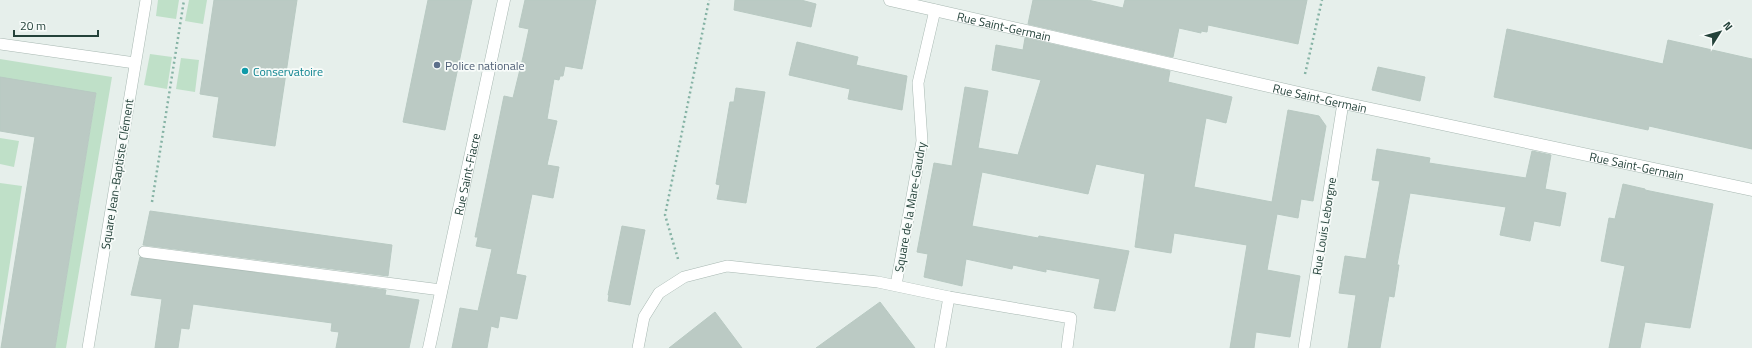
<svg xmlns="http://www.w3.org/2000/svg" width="1752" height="348" viewBox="0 0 1752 348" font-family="'Titillium Web',sans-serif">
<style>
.green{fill:#bfe0c8}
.building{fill:#bbcac4;stroke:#b8c9c2}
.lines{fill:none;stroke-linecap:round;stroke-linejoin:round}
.service-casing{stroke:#a8b8b2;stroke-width:12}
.minor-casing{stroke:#a8b8b2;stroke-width:13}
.path{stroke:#86b3a5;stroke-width:2.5;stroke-dasharray:2 3;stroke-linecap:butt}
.service{stroke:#fff;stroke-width:11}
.minor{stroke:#fff;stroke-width:12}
.service-dot{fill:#5c6f8a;stroke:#f7fbf9;stroke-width:1.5}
.culture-dot{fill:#0f9aa8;stroke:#f7fbf9;stroke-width:1.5}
.labels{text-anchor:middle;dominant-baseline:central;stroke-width:3.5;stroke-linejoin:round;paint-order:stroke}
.street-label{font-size:12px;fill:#24423a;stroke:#f7fbf9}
.service-label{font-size:12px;fill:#4e5e75;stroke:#f7fbf9;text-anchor:start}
.culture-label{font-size:12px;fill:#0d838f;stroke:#f7fbf9;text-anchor:start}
</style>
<rect width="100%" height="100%" fill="#e6efeb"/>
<g class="green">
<path d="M158 0H179L176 19 156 16Z"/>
<path d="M189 0H207L203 24 185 21Z"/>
<path d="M150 54 172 57 167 89 144 85Z"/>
<path d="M181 58 199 60 195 92 176 89Z"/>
<path d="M0 59 112 77 66 348H55L96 94 0 78Z"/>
<path d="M0 138 19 141 14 167 0 164Z"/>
<path d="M0 183 22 186 0 326Z"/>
</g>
<g class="building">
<path d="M214 0H297L275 146 213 137 219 97 200 94Z"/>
<path d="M428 0H472L445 130 403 122Z"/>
<path d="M525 0H596L582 69 565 66 563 76H560L559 80 554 79 547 119 557 121 547 165 559 167 553 198 532 194 516 274 526 276 517 319 500 316 498 328 491 326 487 348H452L460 308 478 311 492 249 476 246 478 237H475L504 96 513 98 523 57 529 29 519 27Z"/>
<path d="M735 0H801L816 4 811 27 734 10Z"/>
<path d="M1033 0H1088L1123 8 1125 0H1307L1298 44 1208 25 1207 32 1201 31V33L1179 28 1173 57 1028 24Z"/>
<path d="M1507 29 1663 64 1668 40 1752 59V149L1649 126 1648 130 1494 97Z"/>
<path d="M1025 38 1170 71 1168 82 1232 97 1226 123 1206 118 1194 187 1272 202 1288 110 1319 116 1326 126 1313 201 1301 199 1298 218 1277 214 1267 270 1300 276 1290 337 1256 332 1254 348H1230L1247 245 1174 233 1171 253 1135 247 1145 174 1096 164 1088 194 982 172 972 226 1038 238 1039 236 1129 251 1115 311 1094 308 1100 279 1046 269V272L1013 265 1012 269 966 259 962 286 924 277 928 254 917 252 934 163 952 166 965 87 988 91 978 148 1018 155 1041 80 992 70 996 45 1023 50Z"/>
<path d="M797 42 858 57 856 65 907 76 902 110 848 99 850 89 789 75Z"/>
<path d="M1378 67 1425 77 1420 101 1372 90Z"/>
<path d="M0 77 96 93 55 348H1L35 137 0 131Z"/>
<path d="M736 88 765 92 746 203 717 199 720 185 716 184 730 102H734Z"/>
<path d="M1377 149 1430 158 1429 163 1526 178 1532 151 1551 155 1545 189 1566 193 1560 226 1534 221 1530 241 1500 235 1506 207 1410 193 1397 265H1399L1394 297 1389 296 1380 348H1348L1356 295 1339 293 1345 256 1366 259 1380 181 1372 180Z"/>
<path d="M1623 184 1645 189V190L1713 204 1690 328 1645 322 1640 348H1609L1625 266 1601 261 1609 218 1615 219Z"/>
<path d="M150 211 392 245 388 276 143 245Z"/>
<path d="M622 226 645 230 630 305 608 301 609 295H608Z"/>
<path d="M140 257 386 290 385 295 419 300 409 348H336L339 332 331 331 332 323 193 304 189 329 181 328 178 348H155L162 299 131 295Z"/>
<path d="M880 302 915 348H816Z"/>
<path d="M715 312 742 348H669Z"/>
</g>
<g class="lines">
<g class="service-casing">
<g id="service">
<path d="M0 44 135 63"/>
<path d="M144 252 441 290"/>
<path d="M896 285 922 141 918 83 935 10"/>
<path d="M88 348 146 0"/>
<path d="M638 348 644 317 659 293 684 277 727 266 878 282 949 297 1071 318 1067 348"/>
<path d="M940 348 949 297"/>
<path d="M1304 348 1343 103"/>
</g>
</g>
<g class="minor-casing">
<g id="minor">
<path id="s1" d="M890 0 1343 103 1752 190"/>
<path id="s2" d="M429 348 504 0"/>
</g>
</g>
<g class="path">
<path d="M1305 74 1322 0"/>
<path d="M152 202 184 0"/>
<path d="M678 259 665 215 709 0"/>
</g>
<use href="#service" class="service"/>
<use href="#minor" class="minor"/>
</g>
<circle class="service-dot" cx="437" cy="65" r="4"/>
<circle class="culture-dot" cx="245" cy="71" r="4"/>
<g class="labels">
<g class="street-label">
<text stroke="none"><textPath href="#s1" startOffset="117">Rue Saint-Germain</textPath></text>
<text stroke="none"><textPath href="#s1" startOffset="441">Rue Saint-Germain</textPath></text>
<text stroke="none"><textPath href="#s1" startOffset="765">Rue Saint-Germain</textPath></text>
<text transform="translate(117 174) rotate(-81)">Square Jean-Baptiste Clément</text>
<text stroke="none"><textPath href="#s2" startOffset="178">Rue Saint-Fiacre</textPath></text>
<text transform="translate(910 207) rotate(-80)">Square de la Mare-Gaudry</text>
<text transform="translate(1324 226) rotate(-81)">Rue Louis Leborgne</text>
</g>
<g class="service-label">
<text x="445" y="65">Police nationale</text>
</g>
<g class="culture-label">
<text x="253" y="71">Conservatoire</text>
</g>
</g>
<g transform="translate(1720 32) rotate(53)" stroke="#f7fbf9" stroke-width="3" paint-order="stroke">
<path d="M0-3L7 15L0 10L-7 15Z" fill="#24423a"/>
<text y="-6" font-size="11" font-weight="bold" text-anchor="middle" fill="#24423a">N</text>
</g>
<path d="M14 30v6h84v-6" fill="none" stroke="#24423a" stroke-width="2"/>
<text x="20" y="30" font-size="12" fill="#24423a" stroke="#f7fbf9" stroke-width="3" paint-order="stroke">20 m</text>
</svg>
